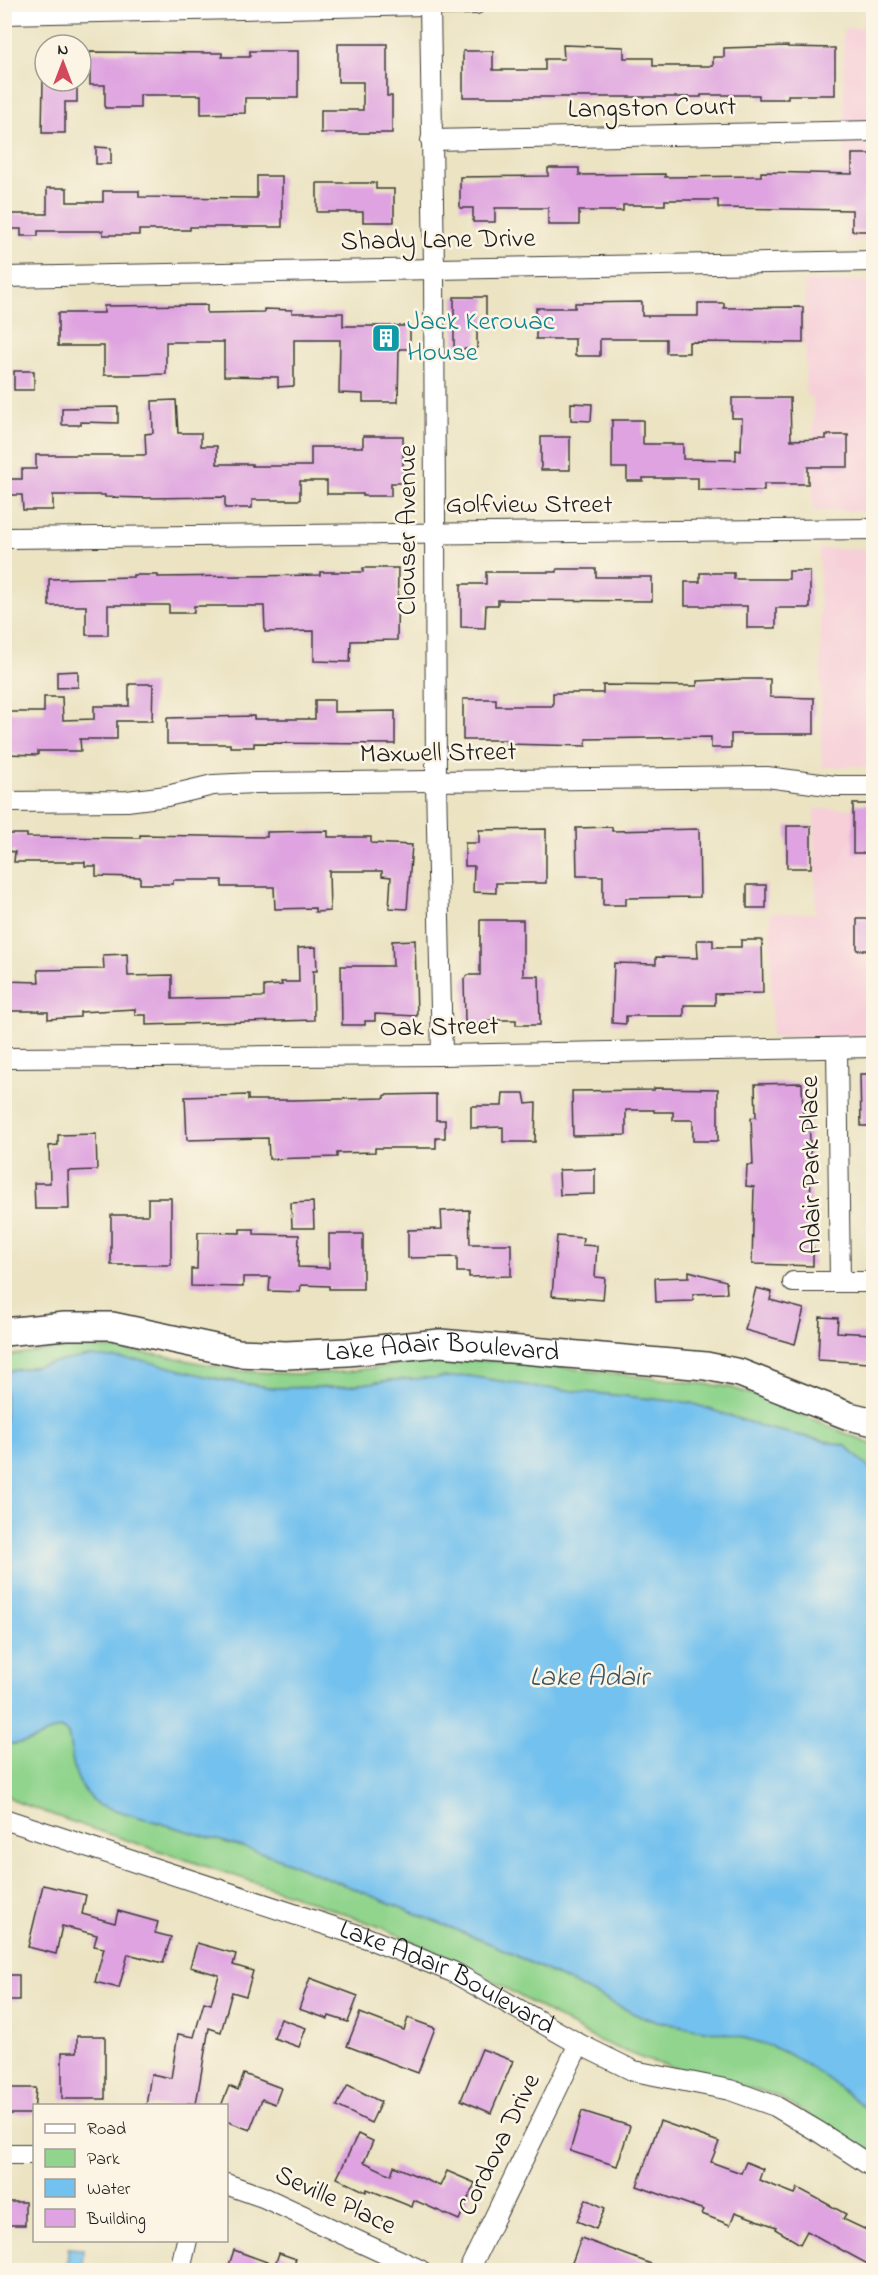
<svg xmlns="http://www.w3.org/2000/svg" width="878" height="2275" viewBox="0 0 878 2275" font-family="'Indie Flower',sans-serif">
<style>
.built{fill:#f6cfd9}
.green{fill:#90d48d;stroke:#567854;stroke-width:1.5}
.water{fill:#73c1ee;stroke:#486e85;stroke-width:1.5}
.building{fill:#dea3e0}
.lines{fill:none;stroke-linecap:round;stroke-linejoin:round}
.street-casing{stroke:#3b3a35;stroke-width:22}
.secondary-casing{stroke:#3b3a35;stroke-width:30}
.street{stroke:#fff;stroke-width:20}
.secondary{stroke:#fff;stroke-width:27}
.labels{text-anchor:middle;dominant-baseline:central;stroke-width:5;stroke-linejoin:round;paint-order:stroke}
.street-label{font-size:27px;fill:#1c1c1c;stroke:#fcf5e5}
.culture-label{font-size:27px;fill:#0d838f;stroke:#fcf5e5;text-anchor:start}
.water-label{font-size:28px;font-style:italic;fill:#3a5666;stroke:#fcf5e5}
</style>
<rect width="100%" height="100%" fill="#fcf5e5"/>
<filter id="ink" filterUnits="userSpaceOnUse"><feTurbulence type="fractalNoise" baseFrequency=".0167" numOctaves="2"/><feDisplacementMap in="SourceGraphic" scale="12" xChannelSelector="R" yChannelSelector="G"/><feConvolveMatrix kernelMatrix="1 2 1 2 8 2 1 2 1" color-interpolation-filters="sRGB"/></filter>
<filter id="wash" filterUnits="userSpaceOnUse"><feTurbulence type="fractalNoise" baseFrequency=".008" numOctaves="4" result="noise"/><feDisplacementMap in="SourceGraphic" scale="24" xChannelSelector="R" yChannelSelector="G"/><feGaussianBlur stdDeviation="1.35" result="paint"/><feColorMatrix in="noise" values="0 0 0 0 0 0 0 0 0 0 0 0 0 0 0 0 0 1.4 0 .05"/><feComposite in="paint" operator="in"/></filter>
<g filter="url(#wash)">
<rect width="100%" height="100%" fill="#ebe3c2"/>
<g class="built">
<path d="M873 27V241H846L843 28Z"/>
<path d="M805 281H873V511H813V397L806 396Z"/>
<path d="M819 549H873V766L822 767Z"/>
<path d="M873 808V1036L772 1037 770 913H816L814 809Z"/>
</g>
<g class="green">
<path d="M106 1348 166 1356 238 1371 295 1374 345 1372 415 1362 467 1360 517 1362 729 1387 763 1398 873 1445V1472L846 1446 766 1428 691 1403 536 1387 469 1376 393 1380 339 1387 273 1388 89 1356 5 1372V1356L54 1349Z"/>
<path d="M60 1728 68 1733C74 1766 72 1781 98 1805L273 1856 496 1946 639 2016C685 2031 737 2030 782 2051 815 2067 845 2092 873 2114V2154L775 2095 646 2060 595 2039 465 1965 383 1928 290 1894 84 1826 17 1802 5 1794 4 1744C16 1744 27 1743 38 1738 46 1734 51 1730 60 1728Z"/>
</g>
<g class="water">
<path d="M89 1356 146 1361 221 1380 273 1388 339 1387 393 1380 469 1376 536 1387 691 1403 766 1428 846 1446 873 1472V2114C845 2092 815 2067 782 2051 737 2030 685 2031 639 2016L496 1946 273 1856 98 1805C72 1782 74 1766 68 1733L60 1728C51 1730 46 1734 38 1738 27 1743 16 1744 5 1744V1372Z"/>
<path d="M68 2248 83 2249 82 2270H67Z"/>
</g>
<g id="blocks">
<g class="building">
<path d="M338 44H387V96H392V133H321V110H363V82H338Z"/>
<path d="M563 45 624 47V58H653V66H713V57H724V48L788 46V47L835 48V95H788V99H759V95H701V97H463V51H493V70H545V59H564Z"/>
<path d="M250 51H298V98H245V113L201 114V95H140V108H105V85H90V52L222 53V57H250Z"/>
<path d="M43 81H77V102H65V133H42Z"/>
<path d="M96 147 111 148V164H96Z"/>
<path d="M852 154H873V231H852V210L718 208V200H665V205H623V211H579V225H548V208H495V222H473V208H460V177L548 176V168H579V175L665 174V177L761 176V172L852 174Z"/>
<path d="M257 176H282V227H190V230H139V235H103V231H38V236H21V229H4V214H47V188H67V202H103V191H139V197L257 198Z"/>
<path d="M317 183H376V189H394V222H363V212H317Z"/>
<path d="M454 297H486V327H477V349H454Z"/>
<path d="M642 302V316H698V303H724V308L803 307V343L689 342V353H666V339H600V356H575V339H536V308H575V303Z"/>
<path d="M207 305V313L264 312V309L292 310V313H343V326H410V349H399L398 402H363V394L339 393 340 340H294V386L278 387V377L224 376V342H166V374L133 375H104V346H58V313H104V306Z"/>
<rect x="14" y="371" width="20" height="19"/>
<path d="M732 398H790L791 440 826 439V435H848V467H808V484H764V491L698 490V478H643V481H627V468H612V420H643V444H683V459L736 460V450L741 451 742 418H732Z"/>
<path d="M176 400 178 433H201V446H217V464H252V466H311V447H363V436H403V483H391V496H363V494H327V481H300V500H252V508H225V497L147 498 105 497V495H53V510H23L22 495H4V479H22V469H36V455H146L145 434 153 433 152 401Z"/>
<path d="M571 403 592 404 591 421 571 420Z"/>
<path d="M118 407V423L81 422V425H62V408Z"/>
<rect x="541" y="437" width="29" height="33"/>
<path d="M363 568H398L397 640 351 641 350 662 314 661V631L265 632 264 606H194V613H169V605H108V635H86V606H49V579L133 577V575H158V577L320 575V572H363Z"/>
<path d="M557 569H596V577H652V601L498 600V605H486L485 628 461 627V584H486V572H557Z"/>
<path d="M789 571H810V608H776V628H747V606H685V582H700V573H734V579H789Z"/>
<path d="M78 671V687L57 688V672Z"/>
<path d="M739 679H770V697L814 698V734H731V748H711V737L586 739V746L506 744V740H463V699H496V706H553V693H603V685L697 686V681Z"/>
<path d="M129 684H153L152 721H117V739H80L81 751H38V755L4 754V712H44V697H62L63 720 94 719V706H129Z"/>
<path d="M315 700H334V712L395 711V744L254 743V747H230V744H167V718L254 716V719H315Z"/>
<rect x="853" y="804" width="20" height="49"/>
<rect x="787" y="826" width="24" height="42"/>
<path d="M612 827V831L699 829 700 897 626 898V905H603V876H577L576 828Z"/>
<path d="M546 829V883H496V893L473 892 474 866H465V843H479V830Z"/>
<path d="M328 831V837H371V843L412 845 407 909 389 908 391 877 382 876V871H329L330 911 315 912V908L275 909 274 887H222V880H173V884H140V877L96 876V866H85V862H14L15 852 8 851V834H27V837L140 838V835L267 837V832Z"/>
<rect x="747" y="885" width="19" height="23"/>
<rect x="857" y="919" width="16" height="31"/>
<path d="M480 920H523V976H539L540 1025H516V1020H488V1024H477L472 1028 465 1021 464 979 468 975H480Z"/>
<path d="M415 940 417 1016 375 1014V1021H365V1025H342L341 966H393L392 941Z"/>
<path d="M697 940H713V947H741V940H762L763 993 715 994V1005H684V1016H626V1024L612 1023 614 963 656 964V957L698 958Z"/>
<path d="M316 947 317 971H313L314 1020 146 1025V1015H135V1009L80 1012V1017L48 1019V1012H40V1011H4V981L39 982 38 970 104 969 103 955 127 954 128 976 172 975V999L264 997V986L282 985 281 982H299L298 948Z"/>
<path d="M860 1074H873V1126H861Z"/>
<path d="M802 1083 803 1116H809L811 1170 809 1247H813V1266L752 1264 754 1187 746 1186 747 1165H753L751 1118 756 1117 755 1084Z"/>
<path d="M654 1088 718 1089V1141H693V1120H673V1112H654V1110H626V1135L573 1136 572 1091 654 1090Z"/>
<path d="M503 1093H524L526 1104 536 1103 535 1142H503V1127L471 1128V1106H502Z"/>
<path d="M436 1094V1120H445V1138H436V1148H375V1152L337 1153V1157L269 1159 268 1138 187 1140 185 1097 248 1095V1100H292L385 1098V1095Z"/>
<path d="M96 1134 97 1170 68 1171 69 1209H35L34 1183H50L49 1146 58 1145V1135Z"/>
<path d="M595 1169V1194L560 1195 559 1170Z"/>
<path d="M148 1198H171V1265H111V1215H148Z"/>
<path d="M313 1202 314 1228H292L291 1203Z"/>
<path d="M469 1210 470 1244H511V1276L469 1277V1272H457V1257L408 1258V1230L442 1229 441 1211Z"/>
<path d="M240 1229H254V1234L299 1235 298 1267 329 1268V1234H363V1289H329V1286L301 1285 300 1292 269 1291 270 1277H243V1287L191 1286V1269H197L198 1232 240 1233Z"/>
<path d="M557 1236 583 1238 582 1245 597 1246 595 1277 605 1278 603 1300 552 1296Z"/>
<path d="M689 1271 726 1281 727 1293 693 1294V1301L656 1302 655 1278 689 1277Z"/>
<path d="M756 1288 772 1292 770 1300 804 1309 795 1344 745 1330Z"/>
<path d="M820 1317 838 1318 837 1332 871 1334 870 1363 818 1360Z"/>
<path d="M43 1885 86 1895 82 1914 115 1923 118 1911 158 1922 155 1933 171 1937 163 1963 128 1954 119 1988 95 1982 104 1948 94 1946 97 1935 62 1926 56 1954 28 1947Z"/>
<path d="M197 1943 236 1954 233 1965 253 1971 246 1996 232 1992 221 2032 209 2028 196 2104 188 2103V2106H146L151 2074 171 2078 178 2034 194 2037 204 2002 211 2004 219 1975 190 1967Z"/>
<rect x="4" y="1975" width="15" height="25"/>
<path d="M310 1978 358 1996 348 2022 329 2016 328 2019 299 2009Z"/>
<path d="M360 2013 404 2030 408 2018 435 2028 418 2073 347 2046Z"/>
<path d="M281 2019 306 2028 299 2047 274 2038Z"/>
<path d="M77 2036H105V2099H62V2052H77Z"/>
<path d="M482 2049 513 2061 491 2113 461 2100Z"/>
<path d="M244 2074 281 2088 275 2104 262 2099 250 2130 226 2121V2106H221L229 2086 238 2090Z"/>
<path d="M348 2085 381 2102 371 2123 337 2106Z"/>
<path d="M4 2088H36L34 2114H4Z"/>
<path d="M582 2111 630 2126 617 2166 570 2151Z"/>
<path d="M660 2121 719 2142 711 2162 741 2173 746 2162 763 2169 759 2180 795 2194 798 2188 846 2214 843 2219 873 2233V2267L807 2231 800 2244 775 2229 776 2227 735 2212 730 2225 702 2214 704 2210 637 2186Z"/>
<path d="M358 2134 373 2141 364 2162 391 2175 394 2166 440 2186 447 2171 475 2183 459 2220 414 2200 412 2207 367 2189 366 2192 337 2178Z"/>
<path d="M586 2199 605 2208 596 2229 577 2221Z"/>
<rect x="4" y="2202" width="21" height="23"/>
<path d="M581 2238 665 2269V2271H569Z"/>
<path d="M234 2250 275 2265 279 2253 296 2259 292 2271H227Z"/>
</g>
</g>
</g>
<g filter="url(#ink)">
<use href="#blocks" fill-opacity="0" stroke="#3b3a35" stroke-width="1.5"/>
<g class="lines">
<g class="street-casing">
<g id="street">
<path d="M430 4 434 268 436 782 442 1055"/>
<path d="M4 14 476 4"/>
<path d="M431 140 874 131"/>
<path d="M4 277 874 261"/>
<path d="M4 538 874 529"/>
<path d="M4 802 127 801 167 796 213 785 255 783 767 777 835 786H874"/>
<path d="M837 1048 840 1282"/>
<path d="M4 1058 442 1055 874 1047"/>
<path d="M793 1282H874"/>
<path id="s1" d="M4 1819 367 1938 453 1972 579 2044 634 2071 730 2090 775 2106 819 2132 874 2168"/>
<path d="M4 2154H34"/>
<path d="M226 2184 263 2197 420 2270"/>
<path d="M180 2270 187 2240"/>
<path d="M469 2270 579 2044"/>
</g>
</g>
<g class="secondary-casing">
<g id="secondary">
<path id="s2" d="M4 1332 65 1326H112L238 1353 286 1355 347 1352 440 1343 706 1366 740 1373 849 1416 874 1422"/>
</g>
</g>
<use href="#street" class="street"/>
<use href="#secondary" class="secondary"/>
</g>
</g>
<defs>
<g id="building-square" transform="scale(1.5)"><rect x="-9" y="-9" width="18" height="18" rx="4" fill="#0f9aa8" stroke="#fcf5e5"/><path d="M-4-6H4V6H1V3H-1V6H-4ZM-2.5-4.3h1.7v1.8h-1.7ZM.8-4.3h1.7v1.8H.8ZM-2.5-1h1.7V.8h-1.7ZM.8-1h1.7V.8H.8Z" fill="#fff"/></g>
</defs>
<g fill-rule="evenodd">
<use href="#building-square" x="386" y="338"/>
</g>
<g class="labels">
<g class="street-label">
<text transform="translate(652 109) rotate(-1)">Langston Court</text>
<text transform="translate(438 241) rotate(-1)">Shady Lane Drive</text>
<text x="529" y="505">Golfview Street</text>
<text transform="translate(408 530) rotate(-90)">Clouser Avenue</text>
<text transform="translate(438 754) rotate(-1)">Maxwell Street</text>
<text transform="translate(439 1028) rotate(-1)">Oak Street</text>
<text transform="translate(812 1165) rotate(-91)">Adair Park Place</text>
<text stroke="none"><textPath href="#s2" startOffset="442">Lake Adair Boulevard</textPath></text>
<text stroke="none"><textPath href="#s1" startOffset="471">Lake Adair Boulevard</textPath></text>
<text transform="translate(500 2145) rotate(-64)">Cordova Drive</text>
<text transform="translate(335 2201) rotate(25)">Seville Place</text>
</g>
<g class="culture-label">
<text x="407" y="322">Jack Kerouac<tspan x="407" dy="31">House</tspan></text>
</g>
<g class="water-label">
<text x="589" y="1678">Lake Adair</text>
</g>
</g>
<rect width="878" height="2275" fill="none" stroke="#fcf5e5" stroke-width="24"/>
<rect x="33" y="2104" width="195" height="138" fill="#fcf5e5" stroke="#a29e95" stroke-width="1.5"/>
<rect x="45" y="2124" width="30" height="9" fill="#ffffff" stroke="#a29e95" stroke-width="1.5"/>
<text x="87" y="2134" font-size="18" fill="#1c1c1c">Road</text>
<rect x="45" y="2149" width="30" height="18" fill="#90d48d" stroke="#a29e95" stroke-width="1.5"/>
<text x="87" y="2164" font-size="18" fill="#1c1c1c">Park</text>
<rect x="45" y="2179" width="30" height="18" fill="#73c1ee" stroke="#a29e95" stroke-width="1.5"/>
<text x="87" y="2194" font-size="18" fill="#1c1c1c">Water</text>
<rect x="45" y="2209" width="30" height="18" fill="#dea3e0" stroke="#a29e95" stroke-width="1.5"/>
<text x="87" y="2224" font-size="18" fill="#1c1c1c">Building</text>
<g transform="translate(63 63)"><circle r="28" fill="#fcf5e5" stroke="#a29e95" stroke-width="1.5"/>
<path d="M0-4.5L10 22L0 15L-10 22Z" fill="#d1495b"/>
<text y="-9" font-size="16" font-weight="bold" text-anchor="middle" fill="#1c1c1c">N</text>
</g>
</svg>
